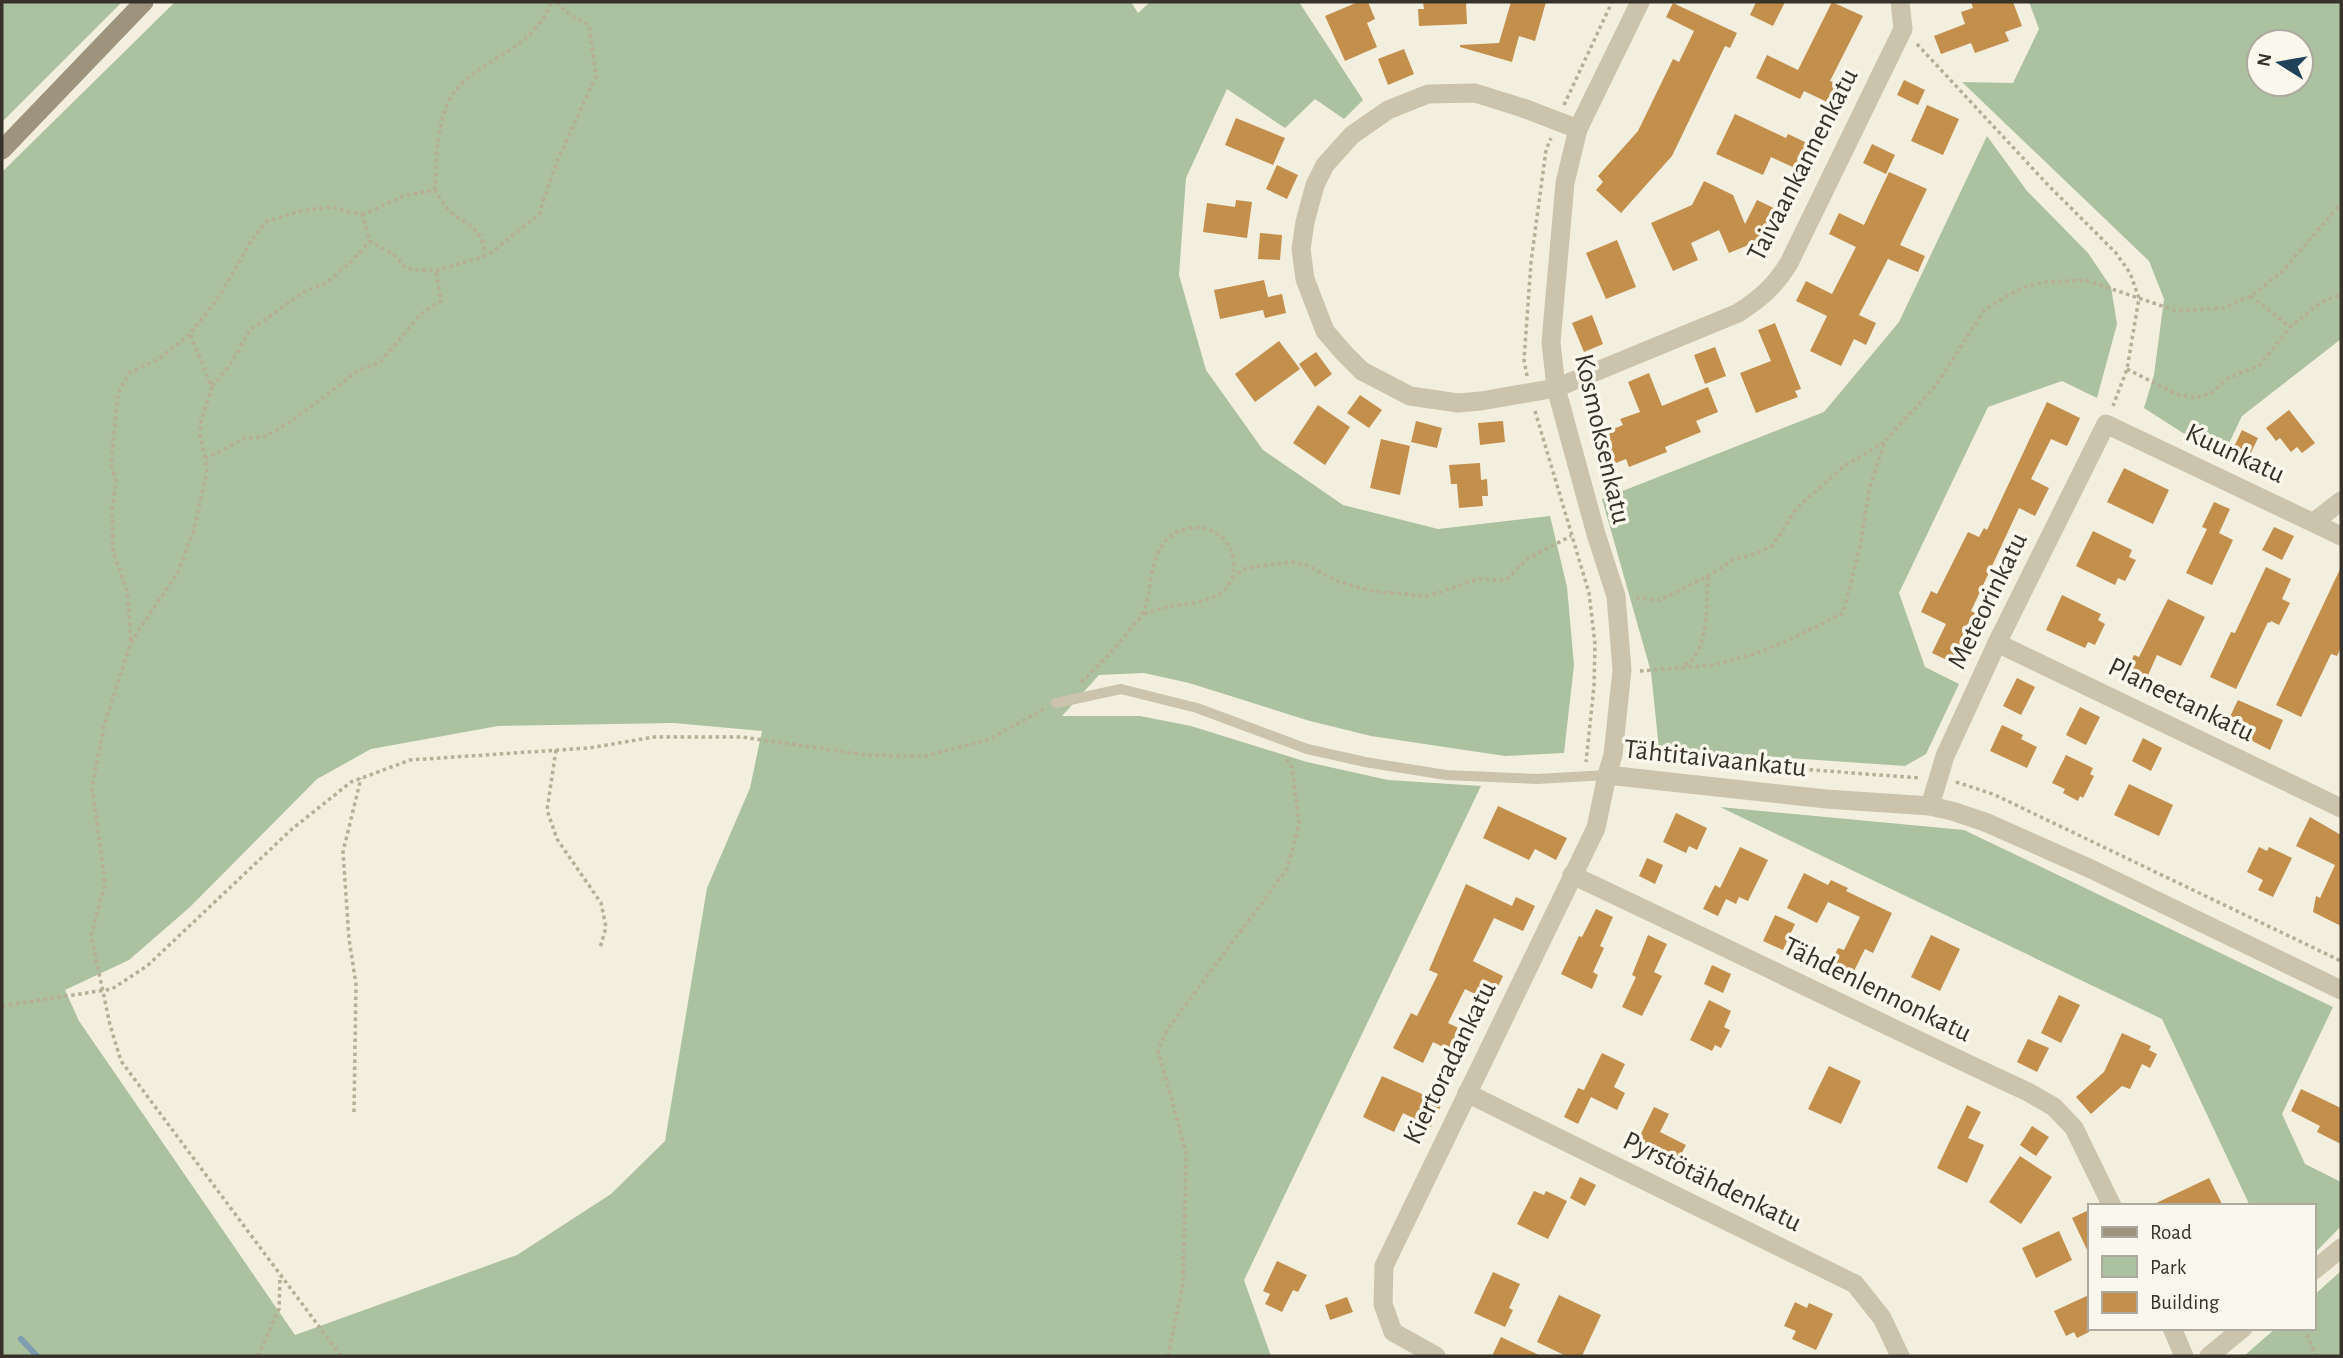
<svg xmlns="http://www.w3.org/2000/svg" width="2343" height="1358" viewBox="0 0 2343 1358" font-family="'Alegreya Sans',sans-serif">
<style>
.green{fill:#abc19f;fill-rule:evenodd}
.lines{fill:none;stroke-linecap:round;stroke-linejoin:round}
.stream{stroke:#7e9daf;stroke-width:6}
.building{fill:#c38f4c}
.path{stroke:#b6ae95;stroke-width:3.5;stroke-dasharray:3.5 3.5;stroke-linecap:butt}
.service{stroke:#cbc3ab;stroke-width:10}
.minor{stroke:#cbc3ab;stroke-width:19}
.tertiary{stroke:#cbc3ab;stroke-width:19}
.secondary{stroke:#9e937c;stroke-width:19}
.labels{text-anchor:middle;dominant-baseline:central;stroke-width:7;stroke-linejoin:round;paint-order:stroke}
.street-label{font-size:28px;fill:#38332a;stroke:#faf8ec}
</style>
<rect width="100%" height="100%" fill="#f2efdf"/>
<g class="green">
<path d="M2 2H122L2 122Z"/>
<path d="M175 2H1131L1138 13 1150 2H1299L1363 100 1344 119 1315 99 1285 128 1227 89 1186 178 1179 275 1206 370 1263 450 1343 505 1438 529 1550 516 1567 587 1574 665 1564 753 1505 756 1371 736 1310 721 1189 683 1144 673 1099 675 1062 716H1140L1191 726 1307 762 1388 780 1481 786 1244 1280 1271 1356H2V172ZM674 723 762 731 750 788 707 888 665 1141 611 1194 517 1255 295 1335 79 1021 65 990 129 960 190 907 317 779 371 749 498 726Z"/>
<path d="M2029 2H2341V339L2242 416 2222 458 2144 408 2154 375 2164 299 2149 261 1962 82 2013 83 2039 29ZM2301 42V84H2259V42Z"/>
<path d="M1987 136 2027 191 2088 253 2111 287 2117 324 2097 398 2062 381 1988 407 1899 593 1925 667 1959 684 1926 754 1905 766 1659 749 1651 672 1602 499 1824 412 1899 322Z"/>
<path d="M1720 807 1964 830 2333 1007 2282 1114 2305 1164 2341 1182V1226L2313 1255V1206H2250L2162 1019Z"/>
<path d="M2341 1271V1356H2244L2276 1328H2313V1296Z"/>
</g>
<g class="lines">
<path class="stream" d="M21 1339 37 1356"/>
</g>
<g class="building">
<path d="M1358 2H1368L1375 19 1367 23 1377 47 1345 61 1325 16Z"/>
<path d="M1423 2H1466L1467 24 1419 26 1418 9H1424Z"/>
<path d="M1511 2H1546L1535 41 1519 36 1512 62 1460 47V45L1499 43Z"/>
<path d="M1756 2H1785L1773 26 1750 15Z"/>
<path d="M1832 2 1863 16 1830 81 1836 83 1827 102 1804 91 1800 99 1756 78 1767 55 1798 70Z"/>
<path d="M1971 2H2013L2022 26 2005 32 2009 41 1975 53 1971 43 1941 54 1934 36 1965 24 1961 12 1973 8Z"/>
<path d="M1673 3 1737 33 1730 48 1725 46 1672 156 1621 213 1596 190 1603 182 1598 176 1638 131 1673 59 1679 62 1694 31 1666 17Z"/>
<path d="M1404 49 1414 74 1388 85 1378 59Z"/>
<path d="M1904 80 1925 90 1918 105 1897 95Z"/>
<path d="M1927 105 1959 119 1943 155 1911 141Z"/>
<path d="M1735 114 1786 138 1788 134 1809 144 1797 169 1771 157 1763 175 1716 154Z"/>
<path d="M1236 118 1285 138 1273 165 1225 145Z"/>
<path d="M1872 144 1895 155 1886 174 1863 163Z"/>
<path d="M1277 165 1298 175 1287 199 1266 189Z"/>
<path d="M1889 172 1927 189 1900 245 1925 256 1918 272 1888 259 1859 315 1876 323 1866 345 1854 339 1841 366 1810 351 1827 316 1796 301 1806 281 1832 294 1856 247 1829 234 1839 213 1864 225Z"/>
<path d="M1704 181 1733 195 1745 224 1757 200 1780 211 1768 237 1729 253 1719 230 1691 243 1698 260 1673 271 1651 223 1692 205Z"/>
<path d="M1236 200 1252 202 1247 238 1203 232 1207 203 1235 207Z"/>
<path d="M1260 233 1282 235 1280 260 1258 259Z"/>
<path d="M1617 240 1636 287 1606 299 1586 253Z"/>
<path d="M1264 280 1268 297 1282 294 1286 313 1265 318 1263 310 1220 319 1214 290Z"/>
<path d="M1592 315 1603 344 1584 352 1572 323Z"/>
<path d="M1775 323 1801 389 1795 391 1798 397 1756 413 1740 373 1771 361 1758 330Z"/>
<path d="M1279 341 1300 369 1255 402 1235 374Z"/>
<path d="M1715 347 1726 376 1705 384 1694 355Z"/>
<path d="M1316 352 1332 374 1315 387 1299 364Z"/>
<path d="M1649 373 1662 406 1708 387 1718 412 1696 421 1701 432 1665 447 1667 452 1629 467 1626 459 1611 465 1599 435 1623 425 1620 419 1640 412 1628 382Z"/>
<path d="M1360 395 1382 410 1369 428 1347 413Z"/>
<path d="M2047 402 2080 418 2067 446 2051 439 2031 479 2049 488 2035 516 2019 508 1971 611 1975 613 1951 662 1932 653 1946 624 1921 612 1931 591 1937 594 1968 532 1979 537 1984 528 1987 530Z"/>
<path d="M1318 405 1350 427 1325 465 1293 443Z"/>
<path d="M2289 410 2315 443 2302 453 2297 447 2291 452 2280 438 2276 441 2266 428Z"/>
<path d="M1416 421 1442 428 1437 448 1411 442Z"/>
<path d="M1503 421 1505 442 1480 445 1478 423Z"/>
<path d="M2242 430 2258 438 2246 463 2230 455Z"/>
<path d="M1381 439 1410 446 1400 495 1370 488Z"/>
<path d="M1480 463 1481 480 1487 479 1488 496H1482L1483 506 1459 508 1457 484H1451L1449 465Z"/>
<path d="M2124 468 2169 490 2153 524 2107 502Z"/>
<path d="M2214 502 2230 509 2219 533 2233 540 2212 585 2186 573 2207 529 2202 527Z"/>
<path d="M2274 527 2294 536 2282 560 2262 550Z"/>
<path d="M2093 531 2132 550 2129 557 2136 560 2125 581 2118 578 2115 585 2076 566Z"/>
<path d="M2266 567 2291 579 2282 599 2290 603 2279 625 2271 621 2270 623 2268 622 2236 689 2210 677 2231 632 2235 633Z"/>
<path d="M2341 567V647L2337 656 2331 654 2301 717 2276 705Z"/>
<path d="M2062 595 2101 614 2098 620 2105 624 2095 645 2088 642 2085 648 2046 630Z"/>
<path d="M2168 599 2205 617 2181 666 2157 655 2142 689 2122 680 2134 655 2139 657Z"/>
<path d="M2017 678 2035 687 2021 715 2003 706Z"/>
<path d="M2238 700 2283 720 2270 750 2225 727Z"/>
<path d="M2080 707 2100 717 2086 745 2066 735Z"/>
<path d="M2002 725 2023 735 2021 739 2037 747 2027 768 1990 751Z"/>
<path d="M2143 738 2162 748 2151 771 2132 761Z"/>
<path d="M2066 755 2093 768 2090 774 2094 776 2083 798 2080 796 2078 801 2063 793 2065 789 2052 783Z"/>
<path d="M2129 784 2173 805 2159 836 2114 815Z"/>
<path d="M1498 806 1567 838 1556 860 1535 849 1529 860 1483 838Z"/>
<path d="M1676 813 1707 828 1697 850 1689 846 1686 853 1663 842Z"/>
<path d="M2310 817 2341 835V926L2313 912 2316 896 2320 898 2335 865 2296 846Z"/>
<path d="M1740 847 1768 860 1748 901 1739 897 1736 904 1726 899 1718 916 1703 909 1715 885 1720 888Z"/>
<path d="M2259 847 2267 851 2269 847 2292 858 2273 897 2258 890 2263 880 2247 872Z"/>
<path d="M1647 858 1663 865 1655 884 1639 876Z"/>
<path d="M1804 873 1828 885 1831 880 1848 888 1846 891 1892 913 1873 953 1865 949 1849 981 1827 971 1838 948 1844 950 1860 917 1828 902 1817 923 1787 908Z"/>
<path d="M1466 884 1512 906 1516 897 1535 906 1523 931 1494 918 1473 961 1503 976 1491 1002 1465 989 1448 1023 1471 1034 1461 1056 1433 1042 1423 1063 1393 1048 1411 1013 1417 1016 1438 974 1429 970Z"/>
<path d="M1596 909 1613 917 1600 946 1604 948 1593 972 1598 975 1592 989 1561 974 1579 936 1582 937Z"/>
<path d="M1775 915 1795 924 1783 950 1763 941Z"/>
<path d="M1648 935 1667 944 1654 972 1662 976 1642 1016 1622 1007 1636 977 1632 975Z"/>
<path d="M1931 935 1960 949 1940 991 1911 977Z"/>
<path d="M1712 965 1731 974 1723 993 1704 984Z"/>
<path d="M2059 995 2080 1005 2061 1043 2041 1033Z"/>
<path d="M1709 1000 1731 1011 1724 1027 1730 1030 1721 1048 1715 1045 1712 1051 1690 1040Z"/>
<path d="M2122 1033 2151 1046 2149 1050 2157 1054 2150 1068 2142 1064 2130 1089 2122 1086 2091 1114 2076 1097 2104 1072Z"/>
<path d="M2028 1039 2049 1048 2037 1072 2017 1062Z"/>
<path d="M1602 1053 1625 1064 1614 1087 1625 1093 1617 1110 1591 1097 1578 1124 1564 1117 1578 1088 1584 1090Z"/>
<path d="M1829 1066 1861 1081 1841 1124 1808 1109Z"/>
<path d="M1382 1076 1442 1103 1431 1127 1403 1113 1394 1132 1363 1117Z"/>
<path d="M2301 1089 2341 1108V1144L2317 1132 2320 1126 2291 1111Z"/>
<path d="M1967 1105 1981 1112 1968 1138 1984 1145 1967 1183 1937 1168Z"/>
<path d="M1654 1107 1669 1114 1660 1132 1686 1145 1674 1168 1634 1148Z"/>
<path d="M2032 1126 2049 1137 2036 1156 2020 1145Z"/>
<path d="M2020 1156 2052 1177 2021 1224 1989 1202Z"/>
<path d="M1580 1177 1596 1185 1585 1206 1570 1198Z"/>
<path d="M2209 1178 2223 1206H2150Z"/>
<path d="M1534 1191 1544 1195 1546 1191 1567 1201 1548 1239 1517 1224Z"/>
<path d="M2089 1210V1254L2072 1218Z"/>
<path d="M2059 1231 2072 1260 2036 1278 2022 1248Z"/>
<path d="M1277 1261 1307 1275 1298 1292 1293 1290 1282 1312 1265 1304 1270 1294 1263 1291Z"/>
<path d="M1493 1272 1520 1284 1509 1308 1513 1310 1505 1327 1474 1313Z"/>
<path d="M1559 1295 1601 1315 1582 1356H1566L1537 1342Z"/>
<path d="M2089 1295V1332L2077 1338 2074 1332 2066 1336 2054 1311Z"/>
<path d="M1347 1297 1353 1312 1330 1320 1325 1305Z"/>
<path d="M1795 1302 1807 1308 1809 1303 1833 1314 1816 1350 1792 1339 1796 1331 1784 1326Z"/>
<path d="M1501 1337 1541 1356H1492Z"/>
</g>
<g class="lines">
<g class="path">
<path d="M1917 44 2048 185 2116 253 2130 273 2139 298 2127 369 2113 406"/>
<path d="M1564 105 1612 2"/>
<path d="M435 190C436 163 436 132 447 105 461 70 506 59 531 33 540 23 547 13 552 2"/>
<path d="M362 215 403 196 435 190C440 198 445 207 452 213 471 228 482 228 485 254"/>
<path d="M2251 296 2290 327"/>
<path d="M2127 369 2176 394 2195 398 2212 393 2228 378 2260 365 2290 327 2320 303 2341 294"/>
<path d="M1527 376 1524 360 1531 262 1546 150 1551 138"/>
<path d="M212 386 230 365 250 330 304 292 327 282 349 264 370 241"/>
<path d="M1535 411 1589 593 1595 644 1594 686 1586 762"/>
<path d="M205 458 200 435 201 421 212 387 190 334 220 295 251 241 267 221 305 210 332 207 362 215 370 241 393 254 407 269 436 271 488 255 539 214 556 164 596 76 589 25 571 16 556 2"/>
<path d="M1232 578 1246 568 1291 562 1304 564 1337 581 1371 591 1427 596 1479 579 1506 580 1527 559 1571 536"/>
<path d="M1636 598 1660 600 1708 576 1733 560 1758 553 1773 545 1796 509 1843 467 1884 442"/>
<path d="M131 640 127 590 113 552 112 510 116 481 111 464 118 393 129 373 160 358 190 334"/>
<path d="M1685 665C1710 650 1706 603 1708 576"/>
<path d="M1640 671 1713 665 1754 654 1787 641 1843 613 1860 547 1869 490 1885 441 1937 384 1985 309 2022 288 2046 282 2085 280 2177 311 2223 308 2251 296 2282 272 2341 203"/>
<path d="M1081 682C1099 666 1113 650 1128 632 1132 626 1139 621 1142 615 1154 590 1147 554 1171 536 1193 519 1228 529 1233 558 1240 601 1197 602 1167 607 1158 609 1150 612 1141 615"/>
<path d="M556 750 547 810 557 839 601 903 606 927 600 948"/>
<path d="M1649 758 1921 778"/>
<path d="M1956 782 1993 794 2341 961"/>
<path d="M2 1006 112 989 147 966 292 829 351 782 410 760 589 748 654 737H742L865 755 925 756 990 739 1044 709"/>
<path d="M354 1112 356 984 349 939 343 852 361 778"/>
<path d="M2304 1328 2316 1356"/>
<path d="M258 1356 279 1309 280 1276"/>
<path d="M341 1356 121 1061 110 1025 91 935 105 884 92 786 104 726 131 642 178 572 193 533 207 471 205 459 245 438 264 437 292 421 358 371 380 362 421 314 441 301 436 271"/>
<path d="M1168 1356 1183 1284 1186 1152 1158 1050 1167 1030 1287 869 1299 824 1292 767 1286 758"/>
</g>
<path class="service" d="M1056 703 1121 689 1197 708 1307 749 1365 762 1446 775 1537 779 1607 775"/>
<g class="minor">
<path d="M1578 129 1523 108 1475 93 1428 94 1388 110 1352 135 1325 165 1315 185 1305 222 1301 249 1305 279 1325 331 1344 353 1362 371 1410 396 1458 403 1481 401 1556 388 1738 313C1760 299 1775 286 1789 263L1903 29 1900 2"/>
<path d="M2314 522 2341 501"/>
<path d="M1997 643 2341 808"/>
<path d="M1930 806 1945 756 1997 643 2106 424 2341 536"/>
<path d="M1572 875C1724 946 1875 1021 2028 1092L2054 1107 2074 1128 2112 1206"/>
<path d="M1467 1093 1855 1284 1882 1318 1900 1356"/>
<path d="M2313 1271 2341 1248"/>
<path d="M2172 1328 2184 1356"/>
<path d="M1436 1356 1393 1332 1383 1304 1384 1266 1596 828 1607 775 1826 799 1930 806 1952 811 1985 822 2091 869 2341 990"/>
<path d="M2209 1356 2243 1328"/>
</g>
<path class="tertiary" d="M1607 775 1613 755 1622 670 1616 596 1596 534 1556 388 1551 342 1565 183 1578 129 1640 2"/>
<path class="secondary" d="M2 150 144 2"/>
</g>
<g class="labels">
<g class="street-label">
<text transform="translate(1803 165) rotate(-63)">Taivaankannenkatu</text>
<text transform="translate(1602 439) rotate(77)">Kosmoksenkatu</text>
<text transform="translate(2235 454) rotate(25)">Kuunkatu</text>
<text transform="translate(1988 601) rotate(-64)">Meteorinkatu</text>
<text transform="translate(2181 700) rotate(26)">Planeetankatu</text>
<text transform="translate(1715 759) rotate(6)">Tähtitaivaankatu</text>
<text transform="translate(1877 990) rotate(26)">Tähdenlennonkatu</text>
<text transform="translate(1450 1063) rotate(-64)">Kiertoradankatu</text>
<text transform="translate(1712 1182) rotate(26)">Pyrstötähdenkatu</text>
</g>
</g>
<rect width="2343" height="1358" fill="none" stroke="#38332a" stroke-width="7"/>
<rect x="2088" y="1204" width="228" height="126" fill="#faf8ec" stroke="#aca99e" stroke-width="2"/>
<rect x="2102" y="1227" width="35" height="10" fill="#9e937c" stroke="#aca99e" stroke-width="2"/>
<text x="2150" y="1239" font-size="21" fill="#38332a">Road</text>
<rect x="2102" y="1256" width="35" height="21" fill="#abc19f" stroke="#aca99e" stroke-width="2"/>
<text x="2150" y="1274" font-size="21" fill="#38332a">Park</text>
<rect x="2102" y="1292" width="35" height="21" fill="#c38f4c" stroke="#aca99e" stroke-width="2"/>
<text x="2150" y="1309" font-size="21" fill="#38332a">Building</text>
<g transform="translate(2280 63) rotate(281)"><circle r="33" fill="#faf8ec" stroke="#aca99e" stroke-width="2"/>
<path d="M0-5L12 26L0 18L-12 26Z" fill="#204359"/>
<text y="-10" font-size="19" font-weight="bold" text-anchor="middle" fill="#38332a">N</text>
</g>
</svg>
